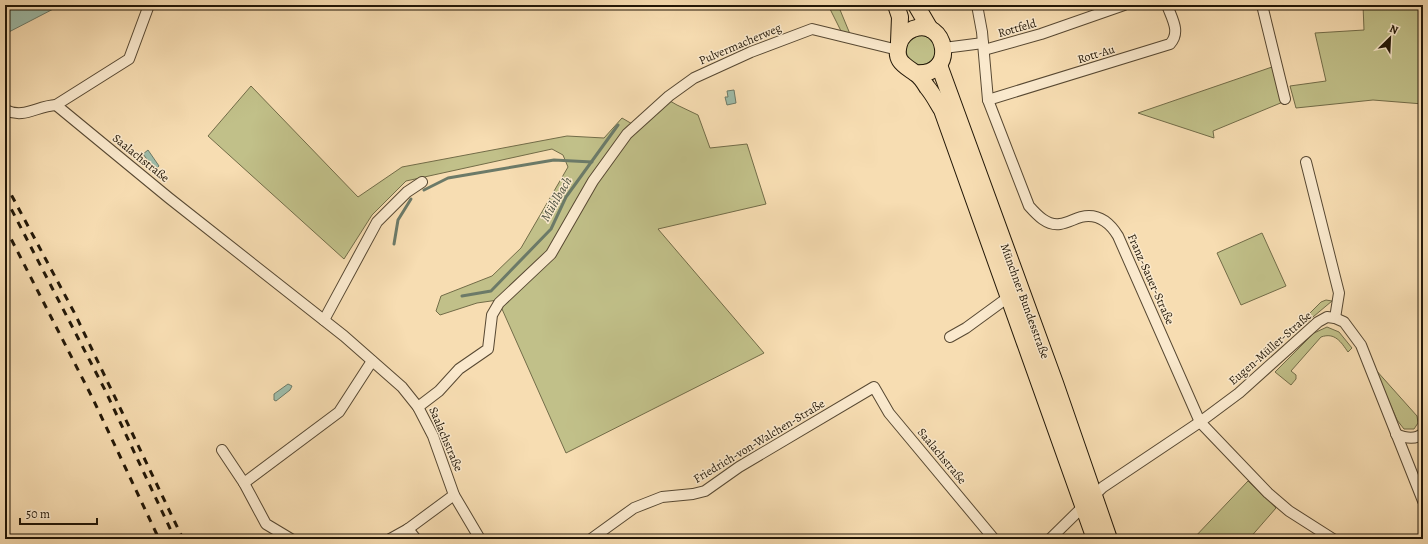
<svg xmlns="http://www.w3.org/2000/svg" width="1428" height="544" viewBox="0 0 1428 544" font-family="Alegreya,serif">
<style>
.green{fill:#c1c089;stroke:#726c48}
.water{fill:#9ebca9;stroke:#6c7a68}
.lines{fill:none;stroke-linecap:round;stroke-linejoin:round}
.stream{stroke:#6c7a68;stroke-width:3}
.minor-casing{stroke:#574832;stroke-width:12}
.primary-casing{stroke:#221707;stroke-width:18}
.minor{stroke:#fae9cd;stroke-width:10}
.primary{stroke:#f7ddb2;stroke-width:16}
.rail{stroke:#221707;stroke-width:3;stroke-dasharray:7 7;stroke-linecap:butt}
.labels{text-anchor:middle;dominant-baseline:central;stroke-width:3;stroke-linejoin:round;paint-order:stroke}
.street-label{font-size:12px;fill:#221707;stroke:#fae9cd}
.water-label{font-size:13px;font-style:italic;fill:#4d5140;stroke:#fae9cd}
</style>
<rect width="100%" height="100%" fill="#f7ddb2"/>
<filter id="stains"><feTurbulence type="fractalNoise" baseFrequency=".005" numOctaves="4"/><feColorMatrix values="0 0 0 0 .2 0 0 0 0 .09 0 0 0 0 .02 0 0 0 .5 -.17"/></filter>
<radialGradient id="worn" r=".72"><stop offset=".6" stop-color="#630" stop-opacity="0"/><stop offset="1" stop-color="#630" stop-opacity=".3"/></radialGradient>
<g class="green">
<path d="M828 5H838L850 34 841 31Z"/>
<path d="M1363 5H1423V104L1373 100 1296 108 1290 86 1326 81 1315 33 1364 30Z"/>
<circle cx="921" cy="50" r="15"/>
<path d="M1275 66 1283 102 1213 131 1214 138 1138 113Z"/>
<path d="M251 86 358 197 402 167 567 136 604 138 622 118 634 125 663 97 677 105 698 115 710 148 747 144 766 204 658 229 764 353 566 453 498 300 477 303 440 315 436 311 441 296 492 276 521 248 568 167 563 155 552 149 406 181 372 215 344 259 208 136Z"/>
<path d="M1262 233 1286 286 1241 305 1217 253Z"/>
<path d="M1326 300 1332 301 1307 322H1301L1321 302Z"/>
<path d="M1327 327 1339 332 1352 348 1348 352C1341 342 1335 332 1321 337L1291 371 1296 375V379L1291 385 1275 372 1314 333Z"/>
<path d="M1375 369 1417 416 1418 423 1414 429H1404L1397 420Z"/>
<path d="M1248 481 1276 508 1249 539 1244 535 1240 539H1193Z"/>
</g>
<g class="water">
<path d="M5 5H61L5 34Z"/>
<path d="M734 90 736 103 727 105 725 97H728L727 91Z"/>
<path d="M148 150 159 166 155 170 143 154Z"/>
<path d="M288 384 292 386 290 390 276 401 274 400V394Z"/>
</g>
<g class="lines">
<g class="stream">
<path d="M424 190 448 178 554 160 592 162"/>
<path d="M394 244 398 220 411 199"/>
<path d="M462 296 491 291 551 229 566 197 618 125"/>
</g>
<g class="minor-casing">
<g id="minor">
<path d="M977 5 982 32 988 100 1029 206C1037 215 1047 226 1060 224 1067 223 1074 219 1081 217 1098 213 1110 223 1118 236L1200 422 1268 493 1289 511 1333 539"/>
<path d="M1262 5 1285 99"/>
<path d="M944 48 983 43"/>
<path d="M984 50 1041 34 1124 5"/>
<path d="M988 100 1170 44C1181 32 1172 19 1167 5"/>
<path d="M56 105 169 198 344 336 402 387 418 407 433 436 454 495 480 539"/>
<path d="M5 110C25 119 36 106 56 105L129 59 149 5"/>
<path d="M1306 162 1339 293 1335 318"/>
<path d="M324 320 377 222 407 192 422 182"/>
<path d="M950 337 966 328 1003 301 1010 299"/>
<path d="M418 407 439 391 459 369 488 349 492 315 499 303 551 254 593 181 627 134 669 96 694 78 751 52 812 29 898 50"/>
<path d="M1396 434C1405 438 1416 440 1423 433"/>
<path d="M222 450 244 483 339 412 372 361"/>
<path d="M244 483 266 524 291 539"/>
<path d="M408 529 416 539"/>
<path d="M390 539 408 529 454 495"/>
<path d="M591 539 634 508 662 497 693 494 705 491 739 467 874 387 889 413 994 539"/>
<path d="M1050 539 1103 487 1200 422 1239 393 1318 322 1327 317 1335 318 1344 322 1361 345 1423 501"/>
</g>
</g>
<g class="primary-casing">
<g id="primary">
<path d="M896 5 900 17 899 42"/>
<path d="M916 5 930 29"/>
<path d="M939 65 1055 383 1109 539"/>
<path d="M915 73C959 77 946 16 913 29 906 32 901 37 899 44 894 61 904 65 915 73 920 76 924 82 927 87 933 94 937 102 942 110L1095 539"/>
</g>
</g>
<use href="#minor" class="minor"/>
<use href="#primary" class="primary"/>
<g class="rail">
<path d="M5 183 75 314 183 539"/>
<path d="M5 197 105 390 175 539"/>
<path d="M5 227 93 399 159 539"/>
</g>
</g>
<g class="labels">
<g class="street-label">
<text transform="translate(1017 28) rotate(-16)">Rottfeld</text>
<text transform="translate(740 44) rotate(-23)">Pulvermacherweg</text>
<text transform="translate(1096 54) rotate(-17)">Rott-Au</text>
<text transform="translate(141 158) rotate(39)">Saalachstraße</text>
<text transform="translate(1151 279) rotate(66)">Franz-Sauer-Straße</text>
<text transform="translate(1025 301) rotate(70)">Münchner Bundesstraße</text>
<text transform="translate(1270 348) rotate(-41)">Eugen-Müller-Straße</text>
<text transform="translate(446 439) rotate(67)">Saalachstraße</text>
<text transform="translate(759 441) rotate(-31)">Friedrich-von-Walchen-Straße</text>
<text transform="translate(942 456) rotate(50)">Saalachstraße</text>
</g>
<g class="water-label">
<text transform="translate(556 199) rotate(-60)">Mühlbach</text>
</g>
</g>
<rect width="1428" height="544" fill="none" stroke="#f7ddb2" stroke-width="20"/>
<rect x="6" y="6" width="1416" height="532" fill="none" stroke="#221707" stroke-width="2"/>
<rect x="10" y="10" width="1408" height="524" fill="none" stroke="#221707"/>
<g transform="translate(1390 38) rotate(24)" stroke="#fae9cd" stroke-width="3" paint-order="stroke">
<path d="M0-3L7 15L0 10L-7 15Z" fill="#221707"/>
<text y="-6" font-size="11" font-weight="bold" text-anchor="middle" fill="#221707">N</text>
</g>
<path d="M20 518v6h77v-6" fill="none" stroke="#221707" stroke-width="2"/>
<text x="26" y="518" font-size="12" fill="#221707" stroke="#fae9cd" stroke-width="3" paint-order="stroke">50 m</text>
<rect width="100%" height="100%" filter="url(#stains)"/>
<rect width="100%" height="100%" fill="url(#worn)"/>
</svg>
